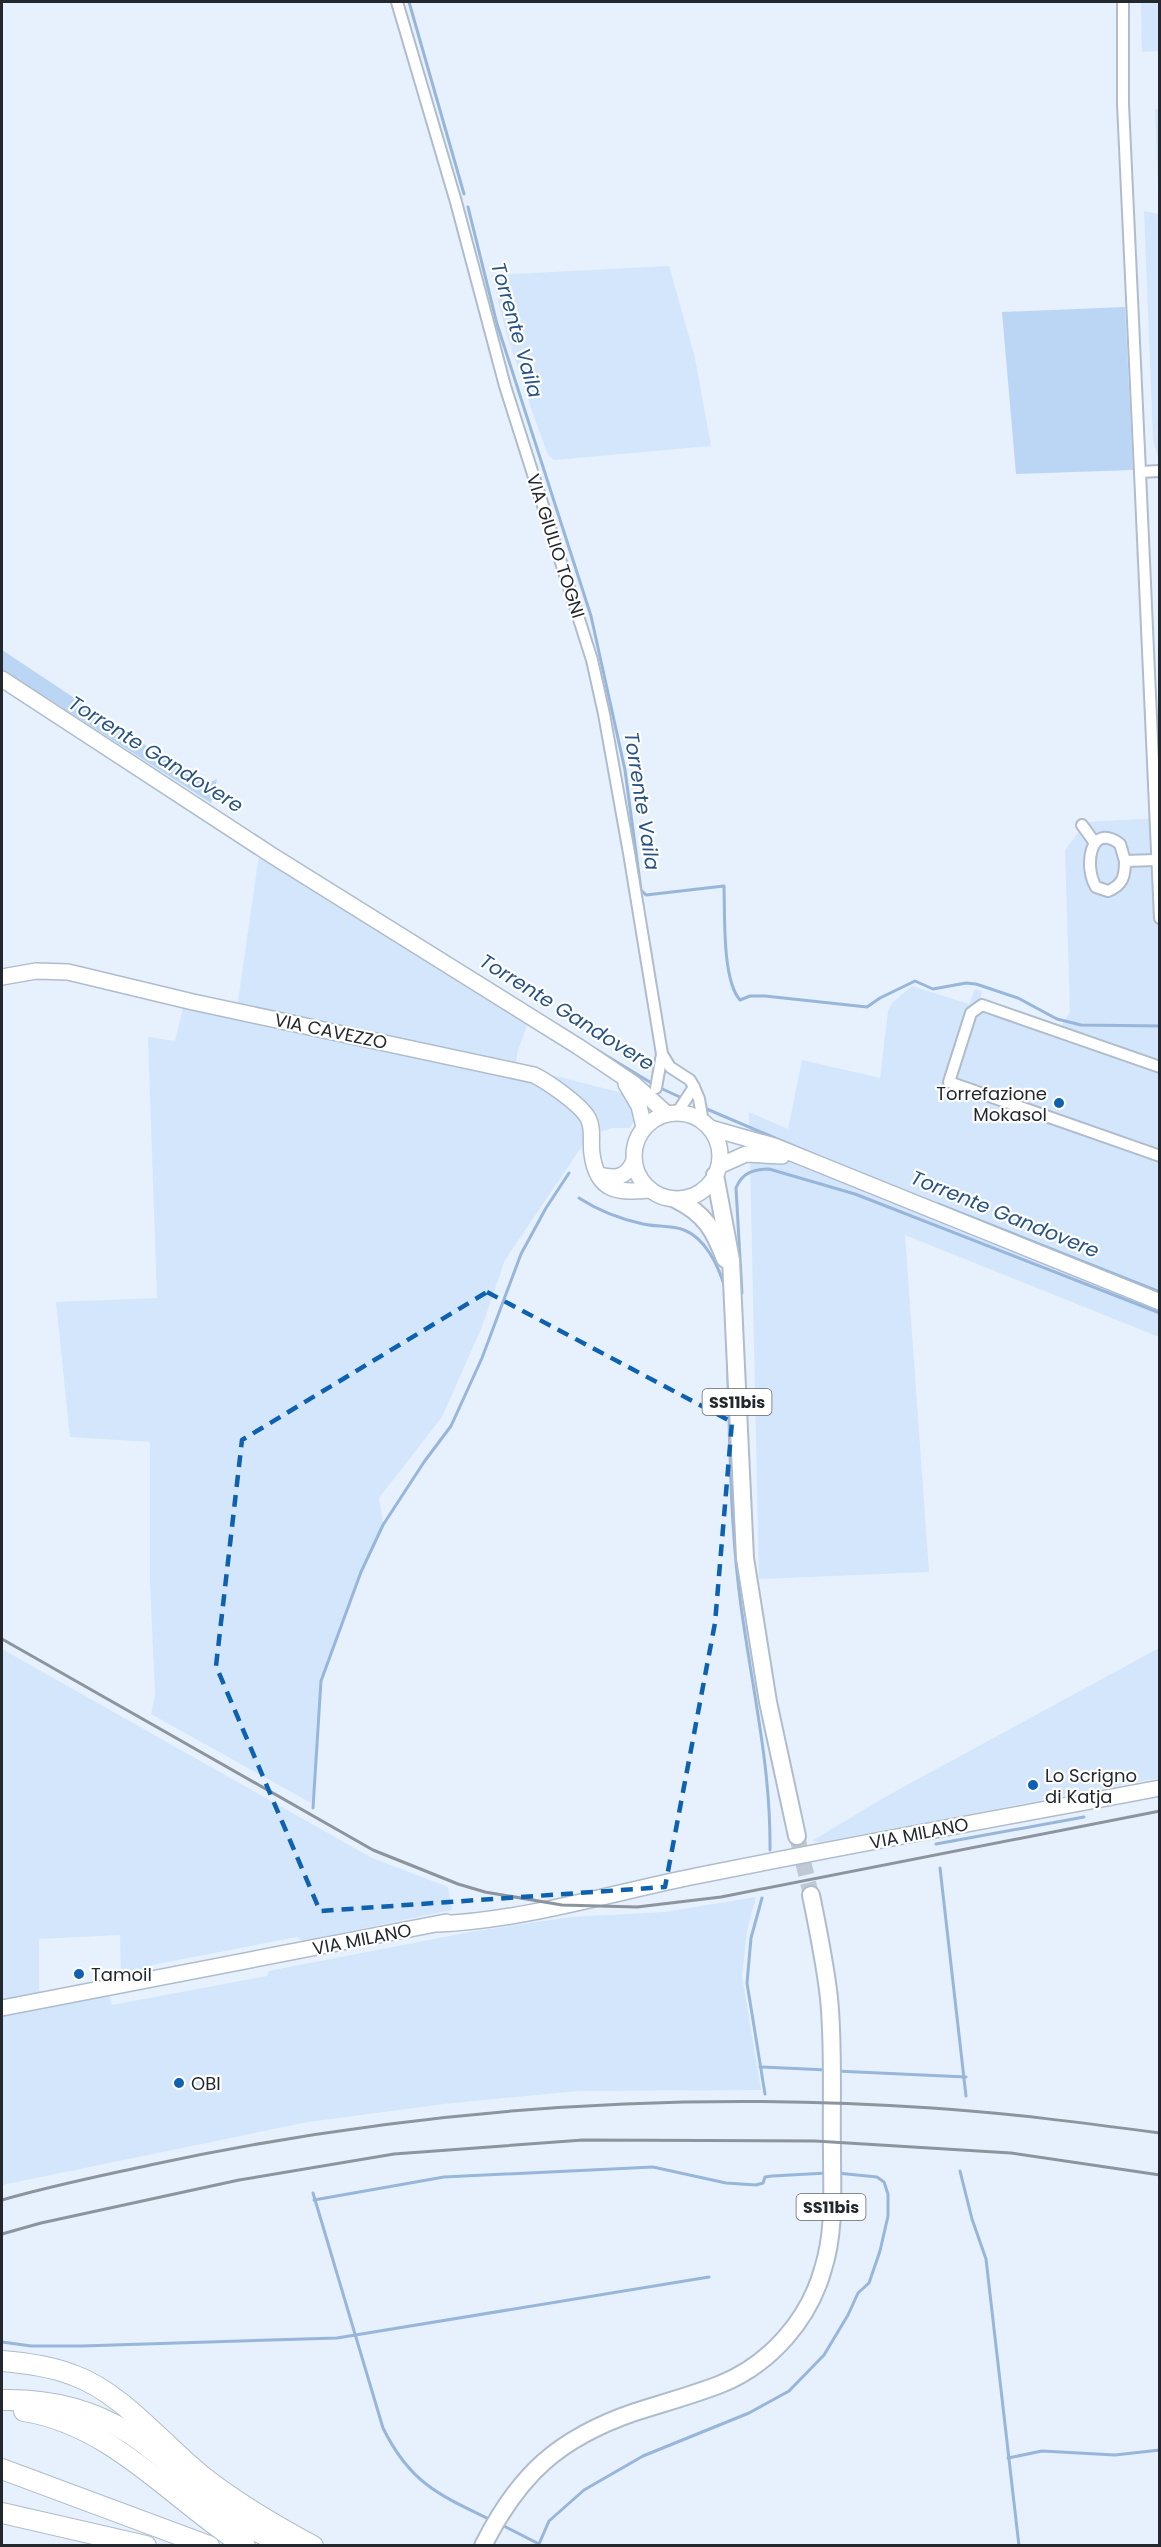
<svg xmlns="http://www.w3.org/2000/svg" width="1161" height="2547" viewBox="0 0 1161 2547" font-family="Poppins,sans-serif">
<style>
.built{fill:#d4e6fc}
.green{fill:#bbd5f4}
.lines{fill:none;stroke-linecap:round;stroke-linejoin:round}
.stream{stroke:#98b6da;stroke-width:3}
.primary-tunnel{stroke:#bfc9d4;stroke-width:16;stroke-dasharray:16 8;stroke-linecap:butt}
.street-casing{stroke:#afbccb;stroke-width:14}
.secondary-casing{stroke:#afbccb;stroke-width:18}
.primary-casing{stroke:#afbccb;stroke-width:20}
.highway-casing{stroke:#afbccb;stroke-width:22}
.street{stroke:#fff;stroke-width:10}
.secondary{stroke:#fff;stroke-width:15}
.primary{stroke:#fff;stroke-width:16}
.highway{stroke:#fff;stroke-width:20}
.rail{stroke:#8c949e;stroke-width:3}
.marked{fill:none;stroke:#0d61af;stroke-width:4.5;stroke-dasharray:12 8;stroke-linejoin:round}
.poi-dot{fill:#0d61af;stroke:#fff;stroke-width:2}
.labels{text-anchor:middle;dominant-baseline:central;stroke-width:4.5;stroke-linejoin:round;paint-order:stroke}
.shield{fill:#fff;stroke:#65686d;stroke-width:1.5}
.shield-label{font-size:16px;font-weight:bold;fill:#23282e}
.street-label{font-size:18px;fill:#23282e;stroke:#fff}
.poi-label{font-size:18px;fill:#23282e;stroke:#fff;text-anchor:start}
.water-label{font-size:20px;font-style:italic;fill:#285281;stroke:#fff}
</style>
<rect width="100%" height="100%" fill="#e6f1fd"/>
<g class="built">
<path d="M1141 2H1159V51L1142 52Z"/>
<path d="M1155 109H1160L1159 461 1153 439 1144 211 1159 214Z"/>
<path d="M669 266 695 358 711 446 554 460 548 455 533 414 506 332 492 275Z"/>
<path d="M1159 818V1337L905 1235 929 1572 759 1579 749 1112 788 1129 802 1060 880 1078 888 1011 892 1003 912 986 969 1004 975 989 982 991 980 1001 1060 1028 1070 1012 1065 850 1086 822Z"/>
<path d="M259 855 529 1020 517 1053 516 1066 630 1095 638 1117 629 1128H612L589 1136 505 1260 481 1329 442 1417 379 1498 383 1523 360 1572 320 1681 313 1795 311 1803 151 1714 155 1695 150 1581V1442L70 1437 56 1302 157 1298 148 1037 175 1041 184 1004 236 1015Z"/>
<path d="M1159 1648V1778L821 1842 812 1841 885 1797Z"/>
<path d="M2 1649 372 1858 448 1887 452 1910 302 1941 297 1937 152 1965V1969L121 1975 120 1935 39 1939V1994L2 2001Z"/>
<path d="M756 1897 747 1931 742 1976 761 2090 577 2091 444 2104 308 2122 2 2185V2013L109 1993 112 2005 267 1976 269 1971 279 1969 470 1932 570 1917 664 1912Z"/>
</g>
<g class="green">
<path d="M1125 307 1133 470 1016 474 1002 312Z"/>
<path d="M2 650 192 776 206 784 217 779 211 803 2 669Z"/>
</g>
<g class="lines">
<g class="stream">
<path d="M409 2 464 194"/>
<path d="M468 207 497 324 591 616 625 770 641 890 646 895 724 886C725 914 722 980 740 1000L750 996H765L867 1007 880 998 915 981 933 989 966 983 976 984 1018 998 1057 1019 1081 1025 1160 1026"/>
<path d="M592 1047 653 1084"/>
<path d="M658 1087 682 1098"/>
<path d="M702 1107 815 1155"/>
<path d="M579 1198C599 1211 620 1219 643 1224 656 1227 672 1225 684 1230 705 1238 718 1265 724 1285"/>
<path d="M938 1204 1160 1292"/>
<path d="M742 1293 736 1188C742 1173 753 1169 769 1169L855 1194 1160 1313"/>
<path d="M727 1342C730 1430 729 1519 741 1606 752 1688 771 1767 770 1850"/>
<path d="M313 1808 321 1681 361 1572 383 1525 424 1462 451 1426 482 1358 521 1254 546 1208 569 1173"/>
<path d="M936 1844 1084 1817"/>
<path d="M940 1868 966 2096"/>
<path d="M762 1898 751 1938 747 1983 765 2094"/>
<path d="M760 2067 827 2070"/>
<path d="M836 2071 966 2077"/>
<path d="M960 2171 972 2219 986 2259 1019 2546"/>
<path d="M313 2193 383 2428C410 2483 439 2495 491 2520"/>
<path d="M314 2200 444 2177 653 2167 726 2183 756 2185 763 2183 765 2177 772 2176 827 2173"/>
<path d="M2 2342 31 2346H82L337 2338 709 2277"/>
<path d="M1008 2458 1042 2451 1115 2455 1160 2450"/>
<path d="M500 2524 539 2544"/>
<path d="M539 2544 549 2521 584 2490 643 2456 749 2413 789 2391 824 2355 848 2315 858 2293 869 2283 880 2251 888 2216V2194L884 2182 877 2177 837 2173"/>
</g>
<path class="primary-tunnel" d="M797 1836 811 1895"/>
<g class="street-casing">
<g id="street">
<path d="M397 2 456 202 505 386 592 660 604 714 629 853 662 1054 670 1067 690 1080 694 1087 699 1099 703 1122"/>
<path d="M1123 2V104L1140 472"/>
<path d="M1160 471 1140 472 1160 918"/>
<path d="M1082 825 1095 843"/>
<path d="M1125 861C1125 876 1123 885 1108 891L1096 887C1084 868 1089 821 1120 844L1125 861 1156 860"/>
<path d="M1160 1067 982 1005 971 1013 949 1082 1160 1156"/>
<path d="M656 1088 662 1054"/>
<path d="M677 1113 694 1087"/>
</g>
</g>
<g class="secondary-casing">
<g id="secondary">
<path d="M2 679 273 856 579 1047 634 1084 667 1114"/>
<path d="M2 977 36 971 68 972 193 1002 534 1075C548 1082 580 1104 588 1118 594 1129 590 1142 592 1154 597 1192 618 1193 649 1190"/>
<path d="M626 1084 639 1106 644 1127"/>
<circle cx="677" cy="1156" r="43"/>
<path d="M710 1128 774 1146 1160 1302"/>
<path d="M719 1166 746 1154 782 1156"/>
<path d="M599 1175C617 1179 626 1178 634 1161"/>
<path d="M439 1924C526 1920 611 1893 696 1876 850 1845 1005 1817 1160 1788"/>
<path d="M2 2008 446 1922"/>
</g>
</g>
<g class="primary-casing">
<g id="primary">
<path d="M715 1175 731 1260 745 1558 768 1702 797 1836"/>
<path d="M677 1200C705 1214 714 1230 725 1259"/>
<path d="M483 2546C519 2474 559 2438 635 2412 663 2403 693 2395 721 2384 770 2364 809 2320 823 2269 835 2232 832 2191 832 2152 831 2101 834 2049 829 1998 825 1963 818 1929 811 1895"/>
</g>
</g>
<g class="highway-casing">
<g id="highway">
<path d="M2 2361C26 2363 50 2366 73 2375 123 2393 161 2443 201 2475 236 2503 274 2525 313 2546"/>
<path d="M2 2400C46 2399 91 2409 129 2433 186 2470 222 2525 291 2545"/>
<path d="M24 2411C113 2425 173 2500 245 2546"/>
<path d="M2 2469 209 2546"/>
<path d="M2 2513 146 2546"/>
</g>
</g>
<use href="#street" class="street"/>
<use href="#secondary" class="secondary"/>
<use href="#primary" class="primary"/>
<use href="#highway" class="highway"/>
<g class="rail">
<path d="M2 1639 373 1850 458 1884 485 1892 562 1905 637 1907 721 1897 1160 1811"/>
<path d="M2 2200C50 2186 100 2176 150 2165 406 2110 671 2090 932 2108 1008 2113 1084 2123 1160 2133"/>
<path d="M2 2234 41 2223 239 2180 394 2154 583 2140 815 2141 1011 2153 1160 2175"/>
</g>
</g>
<path class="marked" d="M487 1292 732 1422 715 1623 665 1887 320 1911 216 1666 242 1440Z"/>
<g class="poi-dot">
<circle cx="1059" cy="1103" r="6"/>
<circle cx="1033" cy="1785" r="6"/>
<circle cx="79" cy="1974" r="6"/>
<circle cx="179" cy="2083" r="6"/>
</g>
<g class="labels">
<g class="shield">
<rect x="702.5" y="1389" width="69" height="26" rx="4.5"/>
<rect x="796.5" y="2194" width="69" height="26" rx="4.5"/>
</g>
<g class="shield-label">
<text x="737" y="1402">SS11bis</text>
<text x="831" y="2207">SS11bis</text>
</g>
<g class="street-label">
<text transform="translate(556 546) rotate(72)">VIA GIULIO TOGNI</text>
<text transform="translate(331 1031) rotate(12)">VIA CAVEZZO</text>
<text transform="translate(919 1833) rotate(-11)">VIA MILANO</text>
<text transform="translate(362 1939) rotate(-11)">VIA MILANO</text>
</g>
<g class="poi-label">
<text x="1047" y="1093" text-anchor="end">Torrefazione<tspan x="1047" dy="21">Mokasol</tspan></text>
<text x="1045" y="1775">Lo Scrigno<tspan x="1045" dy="21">di Katja</tspan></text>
<text x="91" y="1974">Tamoil</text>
<text x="191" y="2083">OBI</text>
</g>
<g class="water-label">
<text transform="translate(517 330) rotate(74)">Torrente Vaila</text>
<text transform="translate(156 754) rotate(32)">Torrente Gandovere</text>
<text transform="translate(642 801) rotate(81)">Torrente Vaila</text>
<text transform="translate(567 1012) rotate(32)">Torrente Gandovere</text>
<text transform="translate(1005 1214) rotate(22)">Torrente Gandovere</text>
</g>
</g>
<rect width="1161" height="2547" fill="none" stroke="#23282e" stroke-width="6"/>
</svg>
